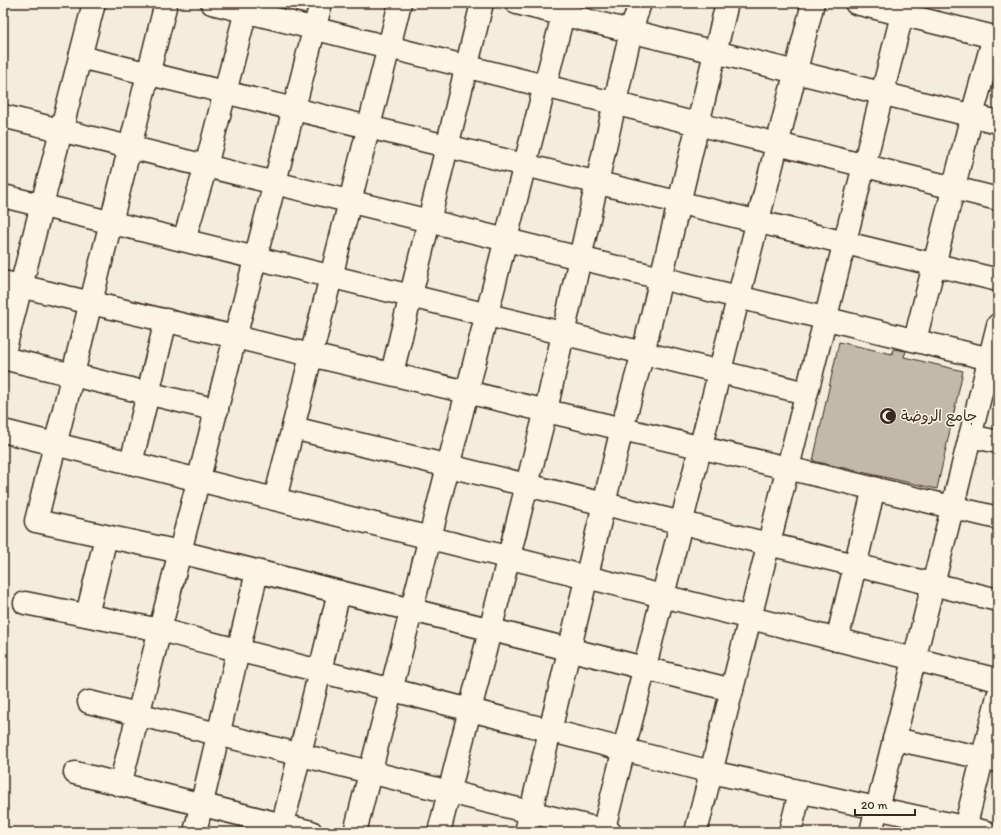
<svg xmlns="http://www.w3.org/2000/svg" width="1001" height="835" viewBox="0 0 1001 835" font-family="Itim,'Playpen Sans Arabic',sans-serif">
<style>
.building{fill:#c3b9aa;stroke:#3b2a1e}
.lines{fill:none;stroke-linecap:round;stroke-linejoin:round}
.minor-casing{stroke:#3b2a1e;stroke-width:25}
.minor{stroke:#fcf5e5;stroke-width:22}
.labels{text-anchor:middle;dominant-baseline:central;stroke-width:3;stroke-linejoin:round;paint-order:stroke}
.poi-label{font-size:15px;fill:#3b2a1e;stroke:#fcf5e5;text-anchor:start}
</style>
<rect width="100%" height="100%" fill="#f4eddd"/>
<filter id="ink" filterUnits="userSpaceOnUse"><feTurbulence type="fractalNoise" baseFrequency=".025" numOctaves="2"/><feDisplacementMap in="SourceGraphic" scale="8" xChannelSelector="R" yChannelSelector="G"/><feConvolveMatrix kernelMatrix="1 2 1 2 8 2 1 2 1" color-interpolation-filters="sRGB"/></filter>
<g filter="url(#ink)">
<path class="building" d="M839 342 892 354 893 349 906 351 904 357 963 371 937 489 813 461Z"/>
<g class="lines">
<g class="minor-casing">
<g id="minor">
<path d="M166 3 36 521 180 552 732 690"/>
<path d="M212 3 998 199"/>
<path d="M517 3 998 122"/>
<path d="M856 3 998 38"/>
<path d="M80 57 998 280"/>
<path d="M3 116 998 361"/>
<path d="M3 196 806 393"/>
<path d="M184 240 206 166 248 3"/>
<path d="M3 282 998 518"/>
<path d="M915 340 972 115 994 37"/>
<path d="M3 356 94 3"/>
<path d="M3 358 217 410"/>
<path d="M392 373 482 3"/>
<path d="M293 428 998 600"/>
<path d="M3 431 998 680"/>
<path d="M970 436 998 442"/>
<path d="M131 463 166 320"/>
<path d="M275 499 400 3"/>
<path d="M25 603 160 630 711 772 986 832"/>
<path d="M87 615 106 537"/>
<path d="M837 640 874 488"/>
<path d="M89 702 610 832"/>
<path d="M894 739 998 761"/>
<path d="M75 773 311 832"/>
<path d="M120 785 321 3"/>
<path d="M195 832 257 572"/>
<path d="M281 832 339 592"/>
<path d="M355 832 566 3"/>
<path d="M439 832 546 410 631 31 640 3"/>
<path d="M526 832 622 428 643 353 727 3"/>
<path d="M603 832 813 3"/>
<path d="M696 832 905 3"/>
<path d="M790 832 800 792"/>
<path d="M871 832 998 325"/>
<path d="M964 832 998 696"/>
</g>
</g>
<use href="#minor" class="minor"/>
</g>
</g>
<defs>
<g id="mosque-disc" transform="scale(0.9)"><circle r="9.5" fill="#3b2a1e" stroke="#fcf5e5"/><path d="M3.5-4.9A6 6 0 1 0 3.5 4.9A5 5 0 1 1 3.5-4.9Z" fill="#fff"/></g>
</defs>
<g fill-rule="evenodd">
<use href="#mosque-disc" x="888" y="416"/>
</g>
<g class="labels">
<g class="poi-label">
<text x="901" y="416">جامع الروضة</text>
</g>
</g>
<rect width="1001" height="835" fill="none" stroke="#fcf5e5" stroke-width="16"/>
<rect x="8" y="8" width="985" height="819" fill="none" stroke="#3b2a1e" stroke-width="1.5" filter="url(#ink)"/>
<path d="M855 809v6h60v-6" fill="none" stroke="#3b2a1e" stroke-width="2"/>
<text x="861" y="809" font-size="12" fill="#3b2a1e" stroke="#fcf5e5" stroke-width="3" paint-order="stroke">20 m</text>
</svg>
